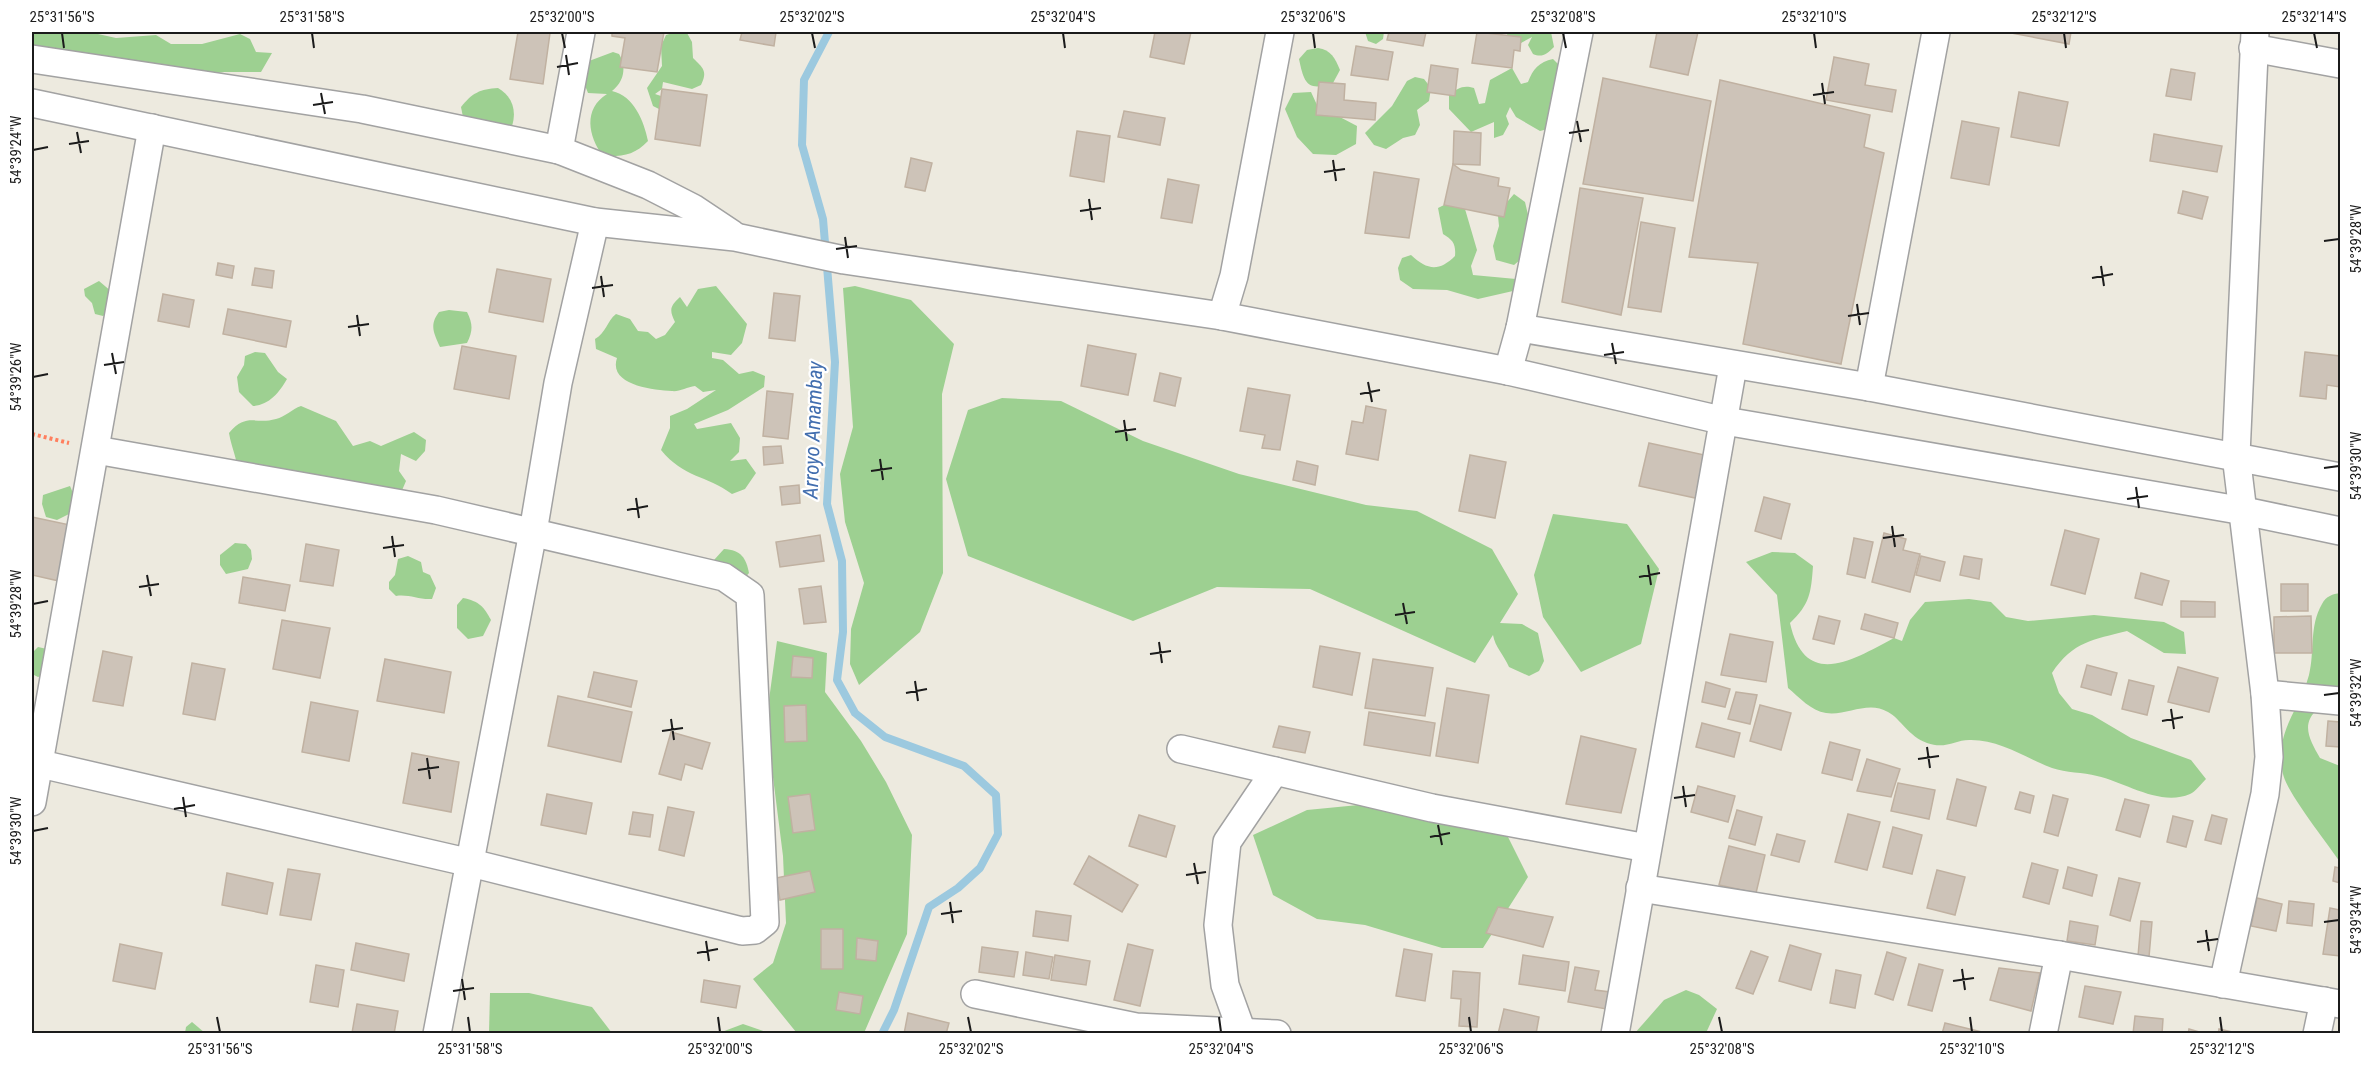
<svg xmlns="http://www.w3.org/2000/svg" width="2372" height="1065" viewBox="0 0 2372 1065" font-family="'Roboto Condensed',sans-serif">
<style>
.forest{fill:#9dd091}
.lines{fill:none;stroke-linecap:round;stroke-linejoin:round}
.stream{stroke:#9cc9df;stroke-width:8}
.building{fill:#cdc3b8;stroke:#c0b1a1;stroke-width:1.5}
.minor-casing{stroke:#a2a2a2;stroke-width:30}
.path{stroke:#ff7f5e;stroke-width:4;stroke-dasharray:3 3;stroke-linecap:butt}
.minor{stroke:#fff;stroke-width:27}
.ticks{fill:none;stroke:#1b1b1b;stroke-width:2}
.labels{text-anchor:middle;dominant-baseline:central;stroke-width:4.5;stroke-linejoin:round;paint-order:stroke}
.water-label{font-size:21px;font-style:italic;fill:#426eaf;stroke:#fff}
.neatline{fill:none;stroke:#1b1b1b;stroke-width:2}
.ticks-label{font-size:15px;text-anchor:middle;fill:#1b1b1b}
</style>
<rect width="100%" height="100%" fill="#edeadf"/>
<g class="forest">
<path d="M32 32H89L116 38 156 35 171 44H202L240 34 250 39 256 52 272 53 261 72H224L206 75 32 55Z"/>
<path d="M676 32 687 33 692 42 693 58C703 68 708 71 701 85L692 89 663 82 662 89 655 94 664 97V107L659 109 653 106 647 88 662 66 661 46 666 35Z"/>
<path d="M1365 32H1384L1383 39 1376 44 1368 41Z"/>
<path d="M1506 32H1551L1554 47C1547 54 1542 58 1533 54L1528 45 1532 37 1521 43H1511Z"/>
<path d="M1318 48C1331 50 1335 58 1340 70L1333 83C1307 92 1304 83 1299 59L1307 50Z"/>
<path d="M613 52 619 54C627 67 624 82 612 91 634 96 644 121 648 141 635 155 622 157 603 156 588 136 583 109 607 94L588 93 584 83 589 61Z"/>
<path d="M1553 59 1561 67 1552 128 1540 131 1516 117 1510 107 1506 116 1509 124 1503 135 1494 138V122L1471 132 1449 109V95C1458 88 1463 85 1474 88L1479 104 1485 103 1490 80 1512 68 1521 84 1528 82C1533 69 1539 62 1553 59Z"/>
<path d="M1415 77 1424 79 1431 88 1429 101 1417 110 1420 125 1415 135 1403 138 1386 149 1374 145 1365 133 1392 106 1407 81Z"/>
<path d="M498 88C512 96 517 110 512 126L495 128 464 122 461 107C472 93 480 89 498 88Z"/>
<path d="M1311 92 1317 105 1357 126 1356 144 1336 155 1313 154 1297 137 1285 109 1293 93Z"/>
<path d="M1514 194 1525 202 1529 219 1527 254 1514 265 1496 260 1493 246 1499 226 1498 216 1501 209Z"/>
<path d="M1444 205 1465 209 1477 250 1471 266 1473 275 1516 279 1513 291 1478 299 1447 290 1413 289 1400 280 1398 268 1402 258 1411 255C1427 270 1439 272 1455 256 1456 244 1453 240 1443 234L1438 208Z"/>
<path d="M99 281 112 292 113 309 103 316 95 314 92 303 85 296 84 289Z"/>
<path d="M716 286 747 324 742 343 731 355 712 352V358L723 360 739 374 753 371 765 376 764 387 728 410 694 424 697 429 731 423 740 438 739 452 730 461 746 459 756 473 745 489 732 494C706 475 684 478 661 450L670 428V416L687 409 716 390 703 392 695 386C687 387 679 392 672 391 652 390 608 385 617 358L596 349 595 339C606 333 607 321 616 314L630 319 638 331 648 332 656 339 665 335 675 322C669 310 670 306 680 297L687 307 698 289Z"/>
<path d="M855 286 911 300 954 344 942 394 943 573 920 632 859 685 850 664 851 629 864 583 845 522 840 474 853 427 843 288Z"/>
<path d="M449 310 467 312C473 324 473 331 467 343L440 347C434 333 429 325 439 312Z"/>
<path d="M255 352 265 353 278 372 287 379C279 393 269 405 253 406L239 392 237 377 244 365 245 356Z"/>
<path d="M1002 398 1061 401 1143 441 1239 474 1366 505 1417 511 1492 549 1518 594 1500 623 1522 624 1538 633 1544 661 1539 671 1529 676 1509 667C1504 655 1495 647 1493 635L1475 663 1310 589 1217 587 1133 621 968 556 946 479 968 410Z"/>
<path d="M301 406 336 421 353 446 370 441 381 446 414 432 426 440 425 451 416 461 401 454 399 471 406 481 400 495 238 475C237 456 232 450 229 433 247 412 255 425 276 419 285 417 292 409 301 406Z"/>
<path d="M70 486 76 500 73 512 57 520 46 517 42 504 43 495Z"/>
<path d="M1553 514 1627 524 1659 569 1641 644 1581 672 1543 617 1534 575Z"/>
<path d="M235 543 246 544 251 550 252 559 248 569 226 574 220 565V555Z"/>
<path d="M724 549C741 550 746 558 749 573L741 582 718 576 714 560Z"/>
<path d="M1772 552 1795 553 1813 566C1811 593 1810 604 1790 623 1805 691 1854 659 1894 638L1902 641 1910 620 1925 602 1969 599 1991 602 2006 617 2028 621 2094 615 2164 622 2184 632 2186 654 2164 653 2127 631C2093 640 2073 641 2052 673L2059 693 2072 709 2092 715 2131 738 2191 760 2206 779C2202 783 2195 792 2190 794 2160 807 2125 782 2097 776 2083 772 2066 773 2052 768 2026 758 2000 740 1971 740 1956 739 1946 750 1927 743 1908 736 1901 719 1888 712 1868 700 1847 716 1826 713 1811 711 1799 697 1788 688L1777 595 1746 562Z"/>
<path d="M408 556 421 562 423 572 430 575 436 588 432 599C419 600 409 594 396 596L389 589V582L395 575 398 559Z"/>
<path d="M2340 593V711L2318 709C2300 724 2310 740 2320 758L2340 766V862C2328 844 2287 793 2283 774 2274 731 2299 712 2309 675 2315 651 2309 626 2322 604 2326 596 2333 594 2340 593Z"/>
<path d="M463 598C479 601 484 607 491 620L483 636 468 639 457 628V605Z"/>
<path d="M777 641 827 653 825 692 861 741 886 782 912 835 907 934 864 1033 796 1032 753 979 773 963 786 923 783 856 766 722Z"/>
<path d="M38 647 47 649 50 674 38 677 32 674V653Z"/>
<path d="M1410 800 1504 829 1528 877 1483 948H1442L1365 925 1317 919 1273 895 1253 835 1307 810Z"/>
<path d="M1686 990 1699 995 1717 1009 1706 1033H1635L1664 1000Z"/>
<path d="M490 993H529L592 1007 612 1033H489Z"/>
<path d="M192 1022 205 1033H185L186 1027Z"/>
<path d="M743 1024 769 1033H719Z"/>
</g>
<g class="lines">
<path class="stream" d="M829 32 804 80 802 145 823 219 835 362 827 504 842 561 843 632 837 680 855 713 885 737 964 766 996 795 998 834 980 868 958 888 929 907 894 1010 882 1034"/>
</g>
<g class="building">
<path d="M518 32 550 33 543 84 510 79Z"/>
<path d="M612 32H664L657 72 620 67 625 38 612 36Z"/>
<path d="M742 32H776L774 46 740 40Z"/>
<path d="M1155 32H1191L1184 64 1150 57Z"/>
<path d="M1389 32H1426L1423 46 1387 40Z"/>
<path d="M1477 32 1521 37 1520 51 1514 50 1512 68 1472 63Z"/>
<path d="M1657 32H1698L1688 75 1650 67Z"/>
<path d="M2006 32H2071L2069 44Z"/>
<path d="M1356 46 1393 52 1388 80 1351 75Z"/>
<path d="M1834 57 1869 64 1865 85 1896 90 1892 112 1826 100Z"/>
<path d="M1431 65 1458 69 1455 96 1427 92Z"/>
<path d="M2171 69 2195 73 2191 100 2166 96Z"/>
<path d="M1603 78 1711 101 1693 201 1583 184Z"/>
<path d="M1720 80 1870 115 1864 147 1884 153 1841 364 1743 344 1758 263 1689 257Z"/>
<path d="M1319 82 1345 84 1344 100 1376 103 1375 120 1316 115Z"/>
<path d="M662 89 707 95 700 146 655 139Z"/>
<path d="M2019 92 2068 102 2059 146 2011 137Z"/>
<path d="M1124 111 1165 118 1160 145 1118 137Z"/>
<path d="M1962 121 1999 128 1989 185 1951 178Z"/>
<path d="M1077 131 1110 136 1104 182 1070 176Z"/>
<path d="M1454 131 1481 133 1480 165 1453 164Z"/>
<path d="M2154 134 2222 146 2217 172 2150 161Z"/>
<path d="M911 158 932 163 925 191 905 187Z"/>
<path d="M1453 164 1461 170 1499 178 1498 186 1510 188 1504 217 1444 205Z"/>
<path d="M1374 172 1419 179 1409 238 1365 233Z"/>
<path d="M1168 179 1199 185 1192 223 1161 218Z"/>
<path d="M1580 188 1643 198 1621 315 1562 302Z"/>
<path d="M2183 191 2208 197 2202 219 2178 213Z"/>
<path d="M1641 222 1675 228 1661 312 1628 307Z"/>
<path d="M218 263 234 266 232 278 216 275Z"/>
<path d="M255 268 274 271 272 288 252 285Z"/>
<path d="M497 269 551 279 543 322 489 312Z"/>
<path d="M774 293 800 296 795 341 769 338Z"/>
<path d="M163 294 194 300 189 327 158 321Z"/>
<path d="M228 309 291 321 286 347 223 334Z"/>
<path d="M1088 345 1136 354 1128 395 1081 386Z"/>
<path d="M462 346 516 356 509 399 454 389Z"/>
<path d="M2305 352 2340 356V387L2327 385 2326 399 2300 396Z"/>
<path d="M1160 373 1181 378 1175 406 1154 401Z"/>
<path d="M1248 388 1290 395 1280 450 1262 448 1265 435 1240 431Z"/>
<path d="M767 391 793 394 788 439 763 436Z"/>
<path d="M1366 406 1386 410 1378 460 1346 454 1352 421 1363 423Z"/>
<path d="M1649 443 1709 456 1700 499 1639 486Z"/>
<path d="M781 446 783 463 764 465 763 447Z"/>
<path d="M1470 455 1506 462 1495 518 1459 511Z"/>
<path d="M1297 461 1318 466 1315 485 1293 480Z"/>
<path d="M799 485 800 503 782 505 780 487Z"/>
<path d="M1764 497 1790 504 1781 539 1755 531Z"/>
<path d="M32 517 70 525 59 581 32 575Z"/>
<path d="M2065 530 2099 539 2085 594 2051 585Z"/>
<path d="M1884 533 1906 539 1903 550 1920 554 1910 592 1872 582Z"/>
<path d="M820 535 824 561 780 567 776 542Z"/>
<path d="M1854 538 1873 542 1865 578 1847 574Z"/>
<path d="M306 544 339 550 333 586 300 581Z"/>
<path d="M1921 556 1945 562 1940 581 1916 575Z"/>
<path d="M1964 556 1982 559 1979 579 1960 575Z"/>
<path d="M2141 573 2169 581 2162 605 2135 598Z"/>
<path d="M243 577 290 585 285 611 239 603Z"/>
<rect x="2281" y="584" width="27" height="27"/>
<path d="M821 586 826 622 804 624 799 589Z"/>
<path d="M2181 601 2215 602V617H2181Z"/>
<path d="M1865 614 1898 623 1894 638 1861 629Z"/>
<path d="M1819 616 1840 621 1834 644 1813 639Z"/>
<path d="M2311 616 2312 653H2274V617Z"/>
<path d="M282 620 330 628 320 678 273 669Z"/>
<path d="M1730 634 1773 642 1766 682 1721 675Z"/>
<path d="M1320 646 1360 653 1352 695 1313 687Z"/>
<path d="M103 651 132 657 123 706 93 701Z"/>
<path d="M793 656 813 658 812 678 791 677Z"/>
<path d="M385 659 451 672 444 713 377 701Z"/>
<path d="M1373 659 1433 668 1425 716 1365 708Z"/>
<path d="M192 663 225 669 215 720 183 714Z"/>
<path d="M2087 665 2117 673 2111 695 2081 687Z"/>
<path d="M2178 667 2218 678 2209 712 2168 702Z"/>
<path d="M594 672 637 681 631 707 588 697Z"/>
<path d="M2129 680 2154 686 2147 715 2122 709Z"/>
<path d="M1706 682 1730 689 1725 707 1702 702Z"/>
<path d="M1447 688 1489 695 1478 763 1436 756Z"/>
<path d="M1736 692 1757 695 1750 724 1728 719Z"/>
<path d="M558 696 632 712 621 762 548 746Z"/>
<path d="M311 702 358 711 349 761 302 752Z"/>
<path d="M806 705 807 741 785 742 784 706Z"/>
<path d="M1760 705 1791 713 1781 750 1750 741Z"/>
<path d="M1369 712 1435 723 1430 756 1364 745Z"/>
<path d="M2328 721 2340 722V747L2326 746Z"/>
<path d="M1702 723 1740 733 1734 757 1696 747Z"/>
<path d="M1279 726 1310 732 1305 753 1273 747Z"/>
<path d="M671 732 710 743 702 769 685 764 681 780 659 774Z"/>
<path d="M1581 736 1636 749 1621 813 1566 804Z"/>
<path d="M1830 742 1860 750 1852 780 1822 773Z"/>
<path d="M412 753 459 762 451 812 403 803Z"/>
<path d="M1867 759 1900 769 1891 797 1857 791Z"/>
<path d="M1957 779 1986 787 1976 826 1947 819Z"/>
<path d="M1898 783 1935 790 1929 819 1891 811Z"/>
<path d="M1698 786 1735 796 1728 822 1691 812Z"/>
<path d="M2020 792 2034 796 2030 813 2015 809Z"/>
<path d="M547 794 592 803 586 834 541 825Z"/>
<path d="M810 794 815 830 793 833 788 797Z"/>
<path d="M2053 795 2068 799 2058 836 2044 832Z"/>
<path d="M2125 799 2149 805 2140 837 2116 830Z"/>
<path d="M668 807 694 812 684 856 659 850Z"/>
<path d="M1737 810 1762 817 1755 845 1729 838Z"/>
<path d="M633 812 653 815 650 837 629 834Z"/>
<path d="M1848 814 1880 822 1867 870 1835 862Z"/>
<path d="M1139 815 1175 826 1166 857 1129 846Z"/>
<path d="M2212 815 2227 819 2221 844 2205 840Z"/>
<path d="M2173 816 2193 821 2186 847 2167 842Z"/>
<path d="M1893 827 1922 835 1912 874 1883 867Z"/>
<path d="M1777 834 1805 841 1799 862 1771 855Z"/>
<path d="M1729 846 1765 855 1756 893 1719 885Z"/>
<path d="M1089 856 1138 885 1122 912 1074 884Z"/>
<path d="M2032 863 2058 870 2049 904 2023 897Z"/>
<path d="M2068 867 2097 875 2092 896 2063 888Z"/>
<path d="M2335 867 2340 868V883L2333 881Z"/>
<path d="M288 869 320 874 311 920 280 915Z"/>
<path d="M1937 870 1965 877 1955 915 1927 908Z"/>
<path d="M810 871 815 892 780 900 776 878Z"/>
<path d="M227 873 273 883 267 914 222 905Z"/>
<path d="M2119 878 2140 883 2130 921 2110 915Z"/>
<path d="M2257 898 2282 904 2276 931 2251 926Z"/>
<path d="M2289 901 2314 904 2312 926 2287 923Z"/>
<path d="M1498 907 1553 917 1543 947 1486 933Z"/>
<path d="M2330 908 2340 910V956L2323 954Z"/>
<path d="M1036 911 1071 916 1068 941 1033 936Z"/>
<path d="M2070 921 2098 926 2095 945 2067 941Z"/>
<path d="M2141 921 2152 922 2149 957 2138 956Z"/>
<rect x="821" y="929" width="22" height="40"/>
<path d="M857 938 878 941 876 961 856 959Z"/>
<path d="M356 943 409 954 404 981 351 970Z"/>
<path d="M120 944 162 953 155 989 113 981Z"/>
<path d="M1128 944 1153 950 1140 1006 1114 1000Z"/>
<path d="M1790 945 1821 954 1811 990 1779 981Z"/>
<path d="M982 947 1018 952 1014 977 979 972Z"/>
<path d="M1404 949 1432 954 1425 1001 1396 996Z"/>
<path d="M1751 951 1768 957 1753 994 1736 988Z"/>
<path d="M1026 952 1053 957 1049 979 1023 975Z"/>
<path d="M1887 952 1906 958 1893 1000 1875 994Z"/>
<path d="M1055 955 1090 961 1086 985 1051 980Z"/>
<path d="M1523 955 1569 962 1565 991 1519 984Z"/>
<path d="M1919 964 1943 970 1932 1011 1908 1005Z"/>
<path d="M316 965 344 970 338 1007 310 1002Z"/>
<path d="M1575 967 1599 971 1595 990 1610 992 1606 1009 1568 1002Z"/>
<path d="M1999 968 2040 973 2031 1011 1990 1000Z"/>
<path d="M1836 970 1861 975 1855 1008 1830 1003Z"/>
<path d="M1453 971 1480 973 1477 1027 1459 1026 1461 999 1451 998Z"/>
<path d="M704 980 740 986 736 1008 701 1002Z"/>
<path d="M2085 986 2121 992 2113 1024 2079 1017Z"/>
<path d="M839 992 863 996 860 1014 836 1010Z"/>
<path d="M357 1004 398 1011 394 1034 352 1033Z"/>
<path d="M1504 1009 1539 1017 1536 1034H1498Z"/>
<path d="M908 1013 949 1023 946 1034H904Z"/>
<path d="M2135 1016 2163 1019 2162 1034H2133Z"/>
<path d="M1945 1023 1990 1034H1942Z"/>
<path d="M2189 1029 2206 1034H2188Z"/>
<path d="M2219 1029 2241 1034H2218Z"/>
</g>
<g class="lines">
<g class="minor-casing">
<g id="minor">
<path d="M2253 48 2340 64"/>
<path d="M32 59 362 109 559 150 648 185 693 208 732 234"/>
<path d="M32 103 595 222 735 237 844 260 1222 316 1508 371 1725 421 2244 511 2340 531"/>
<path d="M559 150 581 32"/>
<path d="M1222 316 1234 276 1280 32"/>
<path d="M1520 328 1869 387 2340 477"/>
<path d="M1508 371 1520 328 1579 32"/>
<path d="M1869 387 1936 32"/>
<path d="M2265 694 2340 701"/>
<path d="M1181 749 1432 808 1647 848"/>
<path d="M32 762 471 863 742 931 755 930 765 922 750 595 724 577 436 510 96 450"/>
<path d="M32 802 152 128"/>
<path d="M1640 888 2059 955 2340 1004"/>
<path d="M2223 984 2265 794 2269 757 2265 694 2236 455 2255 32"/>
<path d="M975 994 1136 1027 1277 1034"/>
<path d="M1242 1032 1225 985 1218 925 1227 842 1275 771"/>
<path d="M437 1034 533 532 558 383 595 222"/>
<path d="M1615 1034 1733 366"/>
<path d="M2043 1034 2059 955"/>
<path d="M2317 1034 2324 1001"/>
</g>
</g>
<path class="path" d="M32 434 69 443"/>
<use href="#minor" class="minor"/>
</g>
<path class="ticks" d="M62 33 64 48M312 33 314 48M562 33 565 48M812 33 815 48M1063 33 1065 48M1313 33 1315 48M1563 33 1566 48M1814 33 1816 48M2064 33 2066 48M2314 33 2317 48M566 55 569 75M557 67 578 63M1822 83 1825 104M321 93 325 114M1813 95 1834 92M313 105 333 102M1577 121 1581 142M77 132 81 153M1569 133 1589 130M69 144 89 141M33 150 48 147M1333 160 1336 181M1324 172 1345 169M1089 199 1092 220M1080 211 1101 208M845 237 848 258M2324 241 2339 239M836 249 857 246M2101 266 2104 286M601 276 604 297M2092 278 2113 274M592 288 613 285M1857 304 1860 325M357 315 360 336M1848 316 1869 313M348 327 369 324M1612 343 1616 364M112 353 116 374M1604 355 1624 352M104 365 124 362M33 377 48 374M1368 382 1372 402M1360 394 1380 390M1124 420 1127 441M1115 432 1136 429M880 459 883 480M2324 468 2339 466M871 471 892 468M2136 487 2139 508M636 498 639 518M2127 499 2148 496M627 510 648 506M1892 526 1895 547M392 536 395 557M1883 538 1904 535M383 548 404 545M1648 565 1651 585M147 575 151 596M1639 577 1660 573M139 587 159 584M1403 603 1407 624M33 604 48 601M1395 615 1415 612M1159 642 1162 663M1150 654 1171 651M915 681 918 701M906 693 927 689M2324 695 2339 693M2171 709 2174 729M671 719 674 740M2162 721 2183 717M662 731 683 728M1927 747 1930 768M427 758 430 779M1918 759 1939 756M418 770 439 767M1683 786 1686 807M183 797 186 817M1674 798 1695 795M174 809 195 805M1438 825 1442 845M33 831 48 828M1430 837 1450 833M1194 863 1198 884M1186 875 1206 872M950 902 953 923M941 914 962 911M2324 922 2339 920M2206 930 2209 951M706 941 709 961M2197 942 2218 939M697 953 718 949M1962 969 1965 990M462 979 465 1000M1953 981 1974 978M453 991 474 988M217 1017 220 1032M468 1017 470 1032M718 1017 720 1032M968 1017 971 1032M1219 1017 1221 1032M1469 1017 1471 1032M1719 1017 1722 1032M1970 1017 1972 1032M2220 1017 2222 1032"/>
<g class="labels">
<g class="water-label">
<text transform="translate(813 430) rotate(-88)">Arroyo Amambay</text>
</g>
</g>
<rect width="2372" height="1065" fill="none" stroke="#ffffff" stroke-width="66"/>
<rect x="33" y="33" width="2306" height="999" class="neatline"/>
<g class="ticks-label">
<text x="62" y="22">25°31'56"S</text>
<text x="312" y="22">25°31'58"S</text>
<text x="562" y="22">25°32'00"S</text>
<text x="812" y="22">25°32'02"S</text>
<text x="1063" y="22">25°32'04"S</text>
<text x="1313" y="22">25°32'06"S</text>
<text x="1563" y="22">25°32'08"S</text>
<text x="1814" y="22">25°32'10"S</text>
<text x="2064" y="22">25°32'12"S</text>
<text x="2314" y="22">25°32'14"S</text>
<text transform="translate(16 150) rotate(-90)" y="5">54°39'24"W</text>
<text transform="translate(2356 239) rotate(-90)" y="5">54°39'28"W</text>
<text transform="translate(16 377) rotate(-90)" y="5">54°39'26"W</text>
<text transform="translate(2356 466) rotate(-90)" y="5">54°39'30"W</text>
<text transform="translate(16 604) rotate(-90)" y="5">54°39'28"W</text>
<text transform="translate(2356 693) rotate(-90)" y="5">54°39'32"W</text>
<text transform="translate(16 831) rotate(-90)" y="5">54°39'30"W</text>
<text transform="translate(2356 920) rotate(-90)" y="5">54°39'34"W</text>
<text x="220" y="1054">25°31'56"S</text>
<text x="470" y="1054">25°31'58"S</text>
<text x="720" y="1054">25°32'00"S</text>
<text x="971" y="1054">25°32'02"S</text>
<text x="1221" y="1054">25°32'04"S</text>
<text x="1471" y="1054">25°32'06"S</text>
<text x="1722" y="1054">25°32'08"S</text>
<text x="1972" y="1054">25°32'10"S</text>
<text x="2222" y="1054">25°32'12"S</text>
</g>
</svg>
